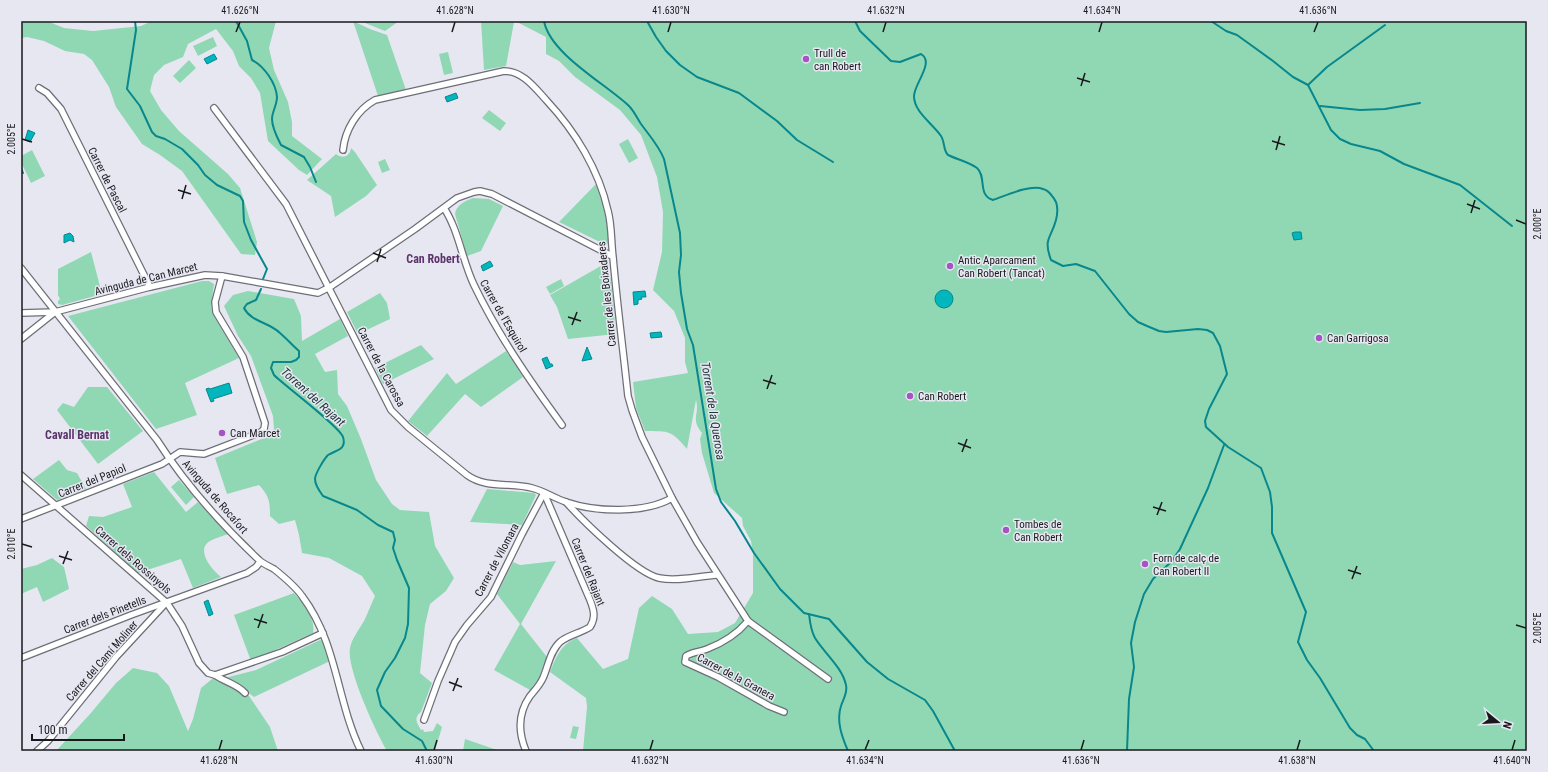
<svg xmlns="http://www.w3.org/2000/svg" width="1548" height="772" viewBox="0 0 1548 772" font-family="'Roboto Condensed',sans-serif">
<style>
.green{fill:#90d8b4}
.water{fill:#01b6bc;stroke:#08878c}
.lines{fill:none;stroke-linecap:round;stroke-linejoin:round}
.stream{stroke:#08878c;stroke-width:2}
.street-casing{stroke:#6e6e78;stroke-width:8}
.street{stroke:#fff;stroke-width:5.5}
.ticks{fill:none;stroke:#19191d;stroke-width:1.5}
.poi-dot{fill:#a554c4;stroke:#e7e7f2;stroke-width:1.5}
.labels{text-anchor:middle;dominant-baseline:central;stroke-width:3;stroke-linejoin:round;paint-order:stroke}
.poi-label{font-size:11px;fill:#19191d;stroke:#e7e7f2;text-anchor:start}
.street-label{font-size:11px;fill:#19191d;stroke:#e7e7f2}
.neighbourhood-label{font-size:12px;font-weight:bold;fill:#5c346b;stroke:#e7e7f2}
.water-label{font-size:12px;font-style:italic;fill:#203839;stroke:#e7e7f2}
.neatline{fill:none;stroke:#19191d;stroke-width:1.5}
.ticks-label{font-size:10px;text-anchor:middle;fill:#19191d}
</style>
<rect width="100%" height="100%" fill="#e7e7f2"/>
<g class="green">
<path d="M21 21H47L64 28 93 31 141 26 152 21H345L341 22 276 21 269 48 274 70 288 102 292 122V136L322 159 307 175 299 170 268 141 260 93 251 78 239 66 233 51 216 29 188 44 183 57 164 65 154 75 150 91 161 110 179 131 228 174 240 188 257 242 255 255 241 254 182 171 160 155 142 144 116 107 109 87 92 60 84 54 65 51 44 41 27 37 21 38Z"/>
<path d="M353 21 370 29 387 35 406 90 378 96Z"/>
<path d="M360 21H399L385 31Z"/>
<path d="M481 21 514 22 506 66 484 70Z"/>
<path d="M515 21H1527V751H583L587 707 586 698 550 672C556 657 561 644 577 638L603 669 628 659 639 608 652 596 672 609 688 634 718 632 735 623 753 593V554L751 541 743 526 742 518 714 493 702 453 700 439 702 433C690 418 700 415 696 400L687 449C670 429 670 432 645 431L636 408 633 382 688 373 685 362V338L674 311 653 290 662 252 663 212 657 177 641 135 620 110 575 77 559 61 546 54V37Z"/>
<path d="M213 37 217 46 198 56 193 46Z"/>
<path d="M448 52 453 73 444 75 439 54Z"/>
<path d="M189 60 196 68 180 83 173 76Z"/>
<path d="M489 110 506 123 500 131 482 118Z"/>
<path d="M628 139 638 158 629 163 619 144Z"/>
<path d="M351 148 355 152 377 185 366 196 335 217 331 196 307 180 336 154C342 159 350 157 351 148Z"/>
<path d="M32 150 45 176 31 183 21 162V156Z"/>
<path d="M385 159 390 170 382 173 378 162Z"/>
<path d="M596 184C603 203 607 221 609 242L606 245 559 222Z"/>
<path d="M473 198 489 199 503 206 481 251 467 256 455 214C456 205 465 201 473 198Z"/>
<path d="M91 252 102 294 62 305 58 304V301L60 299 58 295V269Z"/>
<path d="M606 263 611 280 616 334 568 339 557 307 550 295Z"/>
<path d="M561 279 564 286 550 294 546 287Z"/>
<path d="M202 281H209L214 284 211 306 212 313 239 358 185 383 197 415 156 429 68 316Z"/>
<path d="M248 291 294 299 301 316 302 341 340 319 348 336 315 354 325 372 337 370 338 394 347 406 361 439 376 480 392 504 400 510 429 512 435 546 454 578 446 591 430 604 425 625 420 673 432 683 421 712C413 718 417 723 421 730L423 729 424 732 433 731 437 723 442 727 435 751H387C376 732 346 668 350 648 352 638 359 630 364 621 368 613 371 604 375 596L362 576 329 558 302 553 299 535 295 520 279 524 270 516C270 501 269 496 259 485L227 494 215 458 264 438 274 429 273 416 251 356 238 336 224 306 233 295Z"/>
<path d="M380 293 387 303 390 319 358 334 347 312Z"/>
<path d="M421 345 434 359 383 384 375 368Z"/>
<path d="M506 351 523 377 481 407 465 394 427 436 408 421 447 373 456 384Z"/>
<path d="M88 387H107L143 431 98 464 57 410 63 403 74 407Z"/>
<path d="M59 460 67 470 77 473 86 489 57 500 33 479Z"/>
<path d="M154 472 186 512 198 502 228 534C223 536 215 538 210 541 195 550 212 570 221 577L193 588 181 559 138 573 86 526 89 516 103 517 132 507 123 484Z"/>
<path d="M179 480 194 497 186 505 171 487Z"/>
<path d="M487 489 534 493 536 495 522 525 470 522Z"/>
<path d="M52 558 64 567 69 589 43 602 37 587 21 594V569L37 565Z"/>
<path d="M556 561 521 624 547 657 539 678 530 690 494 670 520 624 497 594 513 562 520 565Z"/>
<path d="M294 593C303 604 316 618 313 633L251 661 234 615Z"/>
<path d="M320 640 323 641 330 661 254 697 240 686 225 678 256 670Z"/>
<path d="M133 668 157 673 169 686 188 731 193 719 201 688 212 679 224 678 247 693 270 727 278 751H56L90 714 116 683Z"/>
<path d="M573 726 579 727 576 739 570 738Z"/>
<path d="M465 739 500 751H463Z"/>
</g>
<g class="water">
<path d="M214 54 217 59 207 64 204 59Z"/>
<path d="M456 93 458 98 447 102 445 97Z"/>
<path d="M28 130 35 133 30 142 25 140Z"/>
<path d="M1295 232H1301L1302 239 1294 240 1292 233Z"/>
<path d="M70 233 73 236 74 242 70 240 64 243V235Z"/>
<path d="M490 261 493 266 483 271 481 266Z"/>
<circle cx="944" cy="299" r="9"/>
<path d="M645 291 646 297H641L642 299 638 300V304L634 305 633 292Z"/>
<path d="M661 332 662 337 651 338 650 333Z"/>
<path d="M587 347 592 359 582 361Z"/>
<path d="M547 357 550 364H552L553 366 546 369 542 359Z"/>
<path d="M229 383 232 393 213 399 214 401 211 402 206 389 209 388 210 389Z"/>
<path d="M208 600 213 614 209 616 204 602Z"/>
</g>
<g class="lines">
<g class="stream">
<path d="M135 21 136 30 127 89 140 106 152 132 156 136 165 139 182 149 198 165 205 175 217 185 240 196 243 201 244 222 251 240 267 269 263 279"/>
<path d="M236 21 247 41 252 60C264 66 276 83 277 97 277 105 272 112 272 119 272 128 277 137 281 145L304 157 310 167 316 182"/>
<path d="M544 21C550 54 606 84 629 106 634 111 637 118 641 124 649 135 659 146 664 159L680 233 681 255 679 272 681 293 687 329 693 345 716 489 721 502 735 521 754 553 780 589 804 613 829 619 867 662 888 679 925 700 933 711 955 751"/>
<path d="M647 21 656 37 666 51 680 65 697 77 739 93 777 121 797 140 833 162"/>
<path d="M855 21 860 31 891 61 900 62 921 54C935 62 914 84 914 96 914 112 932 123 941 136 945 142 943 150 948 155 956 159 971 163 977 168 987 177 977 195 993 200 1005 196 1030 184 1043 189 1047 190 1050 193 1052 196 1058 202 1058 212 1056 220 1051 239 1043 238 1051 260L1063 266 1076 264 1095 271 1129 314 1138 322 1147 326 1159 331 1166 332 1198 329 1207 330 1213 333 1220 346 1227 374 1209 409 1205 421 1206 427 1228 447 1261 468 1270 492 1272 507V533L1306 612 1298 642 1307 660 1320 678 1350 728 1357 735 1365 739 1374 751"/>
<path d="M1211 21 1226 31 1237 35 1273 61 1293 77 1308 85 1331 130 1340 139 1351 144 1380 151 1404 164 1460 185 1512 226"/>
<path d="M1308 85 1327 67 1385 25"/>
<path d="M1320 106 1360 110 1385 109 1420 103"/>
<path d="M21 168 23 173"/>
<path d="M261 289 256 300 247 304 244 308C251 322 269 322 280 333 287 339 292 345 299 351V357L296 360 291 362H273L271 368 274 375C285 386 340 427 343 437 347 450 336 450 328 455 324 459 315 474 315 479 315 485 320 492 323 496L357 510 378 525 393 532 395 540 393 548 397 560 409 588 408 624 405 638 395 658 385 672 377 690 381 706 403 729 422 741 427 751"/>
<path d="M809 614C810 623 811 631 815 638 825 654 842 667 846 685 848 693 843 699 841 706 836 721 842 737 848 751"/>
<path d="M1127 751 1129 699 1134 667 1131 643 1135 622 1144 594 1153 579 1172 561 1180 549 1208 488 1224 445"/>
</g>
<g class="street-casing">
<g id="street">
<path d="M39 88 47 93 61 109 150 287"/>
<path d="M214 108 286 204 391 410 408 427 467 475C486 489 510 482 532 488 544 491 554 498 566 502 596 512 644 514 672 498"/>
<path d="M343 150C345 130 357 110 375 100L504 71C523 71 535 88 547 101 575 131 599 170 608 211 612 226 611 242 613 257 617 303 623 349 628 396L632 410 642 437 672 498 697 542 748 621 828 679"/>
<path d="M444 208C459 231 462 260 474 285 498 335 530 381 562 425"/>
<path d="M21 268 157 440C185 484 221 524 259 560 263 564 269 566 274 569 284 577 295 586 302 596 338 644 336 700 361 751"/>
<path d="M21 313 55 312 150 287 205 275 222 276 318 293 330 287 415 229 457 198 474 192 480 191 492 194 612 256"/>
<path d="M21 339 55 312"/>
<path d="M21 475 167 603 182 626 199 663 208 673 215 675 282 652 323 633"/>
<path d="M566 502C583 521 636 573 659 578 677 582 699 576 717 575"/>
<path d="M21 519 162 464 180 452 204 454 261 432 264 429 265 423 243 357 216 312 215 302 222 276"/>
<path d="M748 621C737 634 723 643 707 649 699 652 692 652 686 656L685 662 718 677 769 706 784 712"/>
<path d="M21 658 131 615 247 573 256 567 260 562"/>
<path d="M215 675C225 682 237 684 245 693"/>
<path d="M424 720 438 681 455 642 467 625 491 597 522 534 544 493"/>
<path d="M37 751 48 741 116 657 165 604"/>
<path d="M526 751C518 732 518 713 530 696 535 690 540 685 543 678 548 667 550 651 560 642 568 635 581 633 590 627 596 618 594 610 590 600L544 493"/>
</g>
</g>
<use href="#street" class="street"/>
</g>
<path class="ticks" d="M236 32 240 22M452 32 455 22M668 32 671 22M883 32 886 22M1099 32 1102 22M1314 32 1318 22M1077 78 1090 82M1081 86 1085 73M22 139 32 142M1272 141 1285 145M1276 150 1280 136M178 190 191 194M182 199 186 185M1467 204 1480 209M1471 213 1475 200M1516 220 1526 224M373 253 386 258M377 262 381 249M568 317 581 321M572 325 577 312M763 380 776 384M767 389 772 375M958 443 971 448M962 452 967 439M1153 507 1166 511M1157 515 1162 502M22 544 32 547M59 556 72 560M63 564 68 551M1348 570 1361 574M1352 579 1357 566M254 619 267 623M1516 625 1526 628M258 628 263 614M449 682 462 687M453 691 458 678M219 750 222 740M434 750 437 740M650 750 653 740M865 750 869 740M1081 750 1084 740M1297 750 1300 740M1512 750 1515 740"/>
<g class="poi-dot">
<circle cx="806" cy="59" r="4"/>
<circle cx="950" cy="266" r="4"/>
<circle cx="1319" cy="338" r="4"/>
<circle cx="910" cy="396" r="4"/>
<circle cx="222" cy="433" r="4"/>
<circle cx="1006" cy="530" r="4"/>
<circle cx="1145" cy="564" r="4"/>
</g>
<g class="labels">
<g class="poi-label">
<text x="814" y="53">Trull de<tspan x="814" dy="13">can Robert</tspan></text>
<text x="958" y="260">Antic Aparcament<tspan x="958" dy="13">Can Robert (Tancat)</tspan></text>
<text x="1327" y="338">Can Garrigosa</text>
<text x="918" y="396">Can Robert</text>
<text x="230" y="433">Can Marcet</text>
<text x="1014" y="524">Tombes de<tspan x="1014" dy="13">Can Robert</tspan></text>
<text x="1153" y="558">Forn de calç de<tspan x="1153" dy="13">Can Robert II</tspan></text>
</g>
<g class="street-label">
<text transform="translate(107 180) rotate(63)">Carrer de Pascal</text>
<text transform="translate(146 279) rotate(-14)">Avinguda de Can Marcet</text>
<text transform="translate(607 294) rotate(-96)">Carrer de les Boixaderes</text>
<text transform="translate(503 316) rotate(60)">Carrer de l'Esquirol</text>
<text transform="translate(381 367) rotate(62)">Carrer de la Carossa</text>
<text transform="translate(92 481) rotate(-22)">Carrer del Papiol</text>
<text transform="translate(215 497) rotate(49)">Avinguda de Rocafort</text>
<text transform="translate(133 560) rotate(41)">Carrer dels Rossinyols</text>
<text transform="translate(497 560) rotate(-62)">Carrer de Vilomara</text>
<text transform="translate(588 572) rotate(68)">Carrer del Rajant</text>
<text transform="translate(105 615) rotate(-21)">Carrer dels Pinetells</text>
<text transform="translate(102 661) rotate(-49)">Carrer del Camí Moliner</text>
<text transform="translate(736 677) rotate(28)">Carrer de la Granera</text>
</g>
<g class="neighbourhood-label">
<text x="433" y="259">Can Robert</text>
<text x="77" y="435">Cavall Bernat</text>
</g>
<g class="water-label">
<text transform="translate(313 397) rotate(42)">Torrent del Rajant</text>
<text transform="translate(713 411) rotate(81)">Torrent de la Querosa</text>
</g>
</g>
<rect width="1548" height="772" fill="none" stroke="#e7e7f2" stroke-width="44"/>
<g transform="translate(1498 722) rotate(108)" stroke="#e7e7f2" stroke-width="3" paint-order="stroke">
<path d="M0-3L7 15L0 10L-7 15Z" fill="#19191d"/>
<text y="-6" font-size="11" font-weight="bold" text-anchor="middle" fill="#19191d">N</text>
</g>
<path d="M32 734v6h92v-6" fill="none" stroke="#19191d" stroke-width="2"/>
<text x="38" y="734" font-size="12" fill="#19191d" stroke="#e7e7f2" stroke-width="3" paint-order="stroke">100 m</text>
<rect x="22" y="22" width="1504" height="728" class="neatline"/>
<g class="ticks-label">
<text x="240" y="14">41.626°N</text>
<text x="455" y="14">41.628°N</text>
<text x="671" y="14">41.630°N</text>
<text x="886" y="14">41.632°N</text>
<text x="1102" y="14">41.634°N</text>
<text x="1318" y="14">41.636°N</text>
<text transform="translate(11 139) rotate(-90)" y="4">2.005°E</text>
<text transform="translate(1537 224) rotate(-90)" y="4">2.000°E</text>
<text transform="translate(11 544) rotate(-90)" y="4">2.010°E</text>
<text transform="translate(1537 628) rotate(-90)" y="4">2.005°E</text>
<text x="219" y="764">41.628°N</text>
<text x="434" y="764">41.630°N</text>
<text x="650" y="764">41.632°N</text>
<text x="865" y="764">41.634°N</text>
<text x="1081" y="764">41.636°N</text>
<text x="1297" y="764">41.638°N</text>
<text x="1512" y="764">41.640°N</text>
</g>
</svg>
